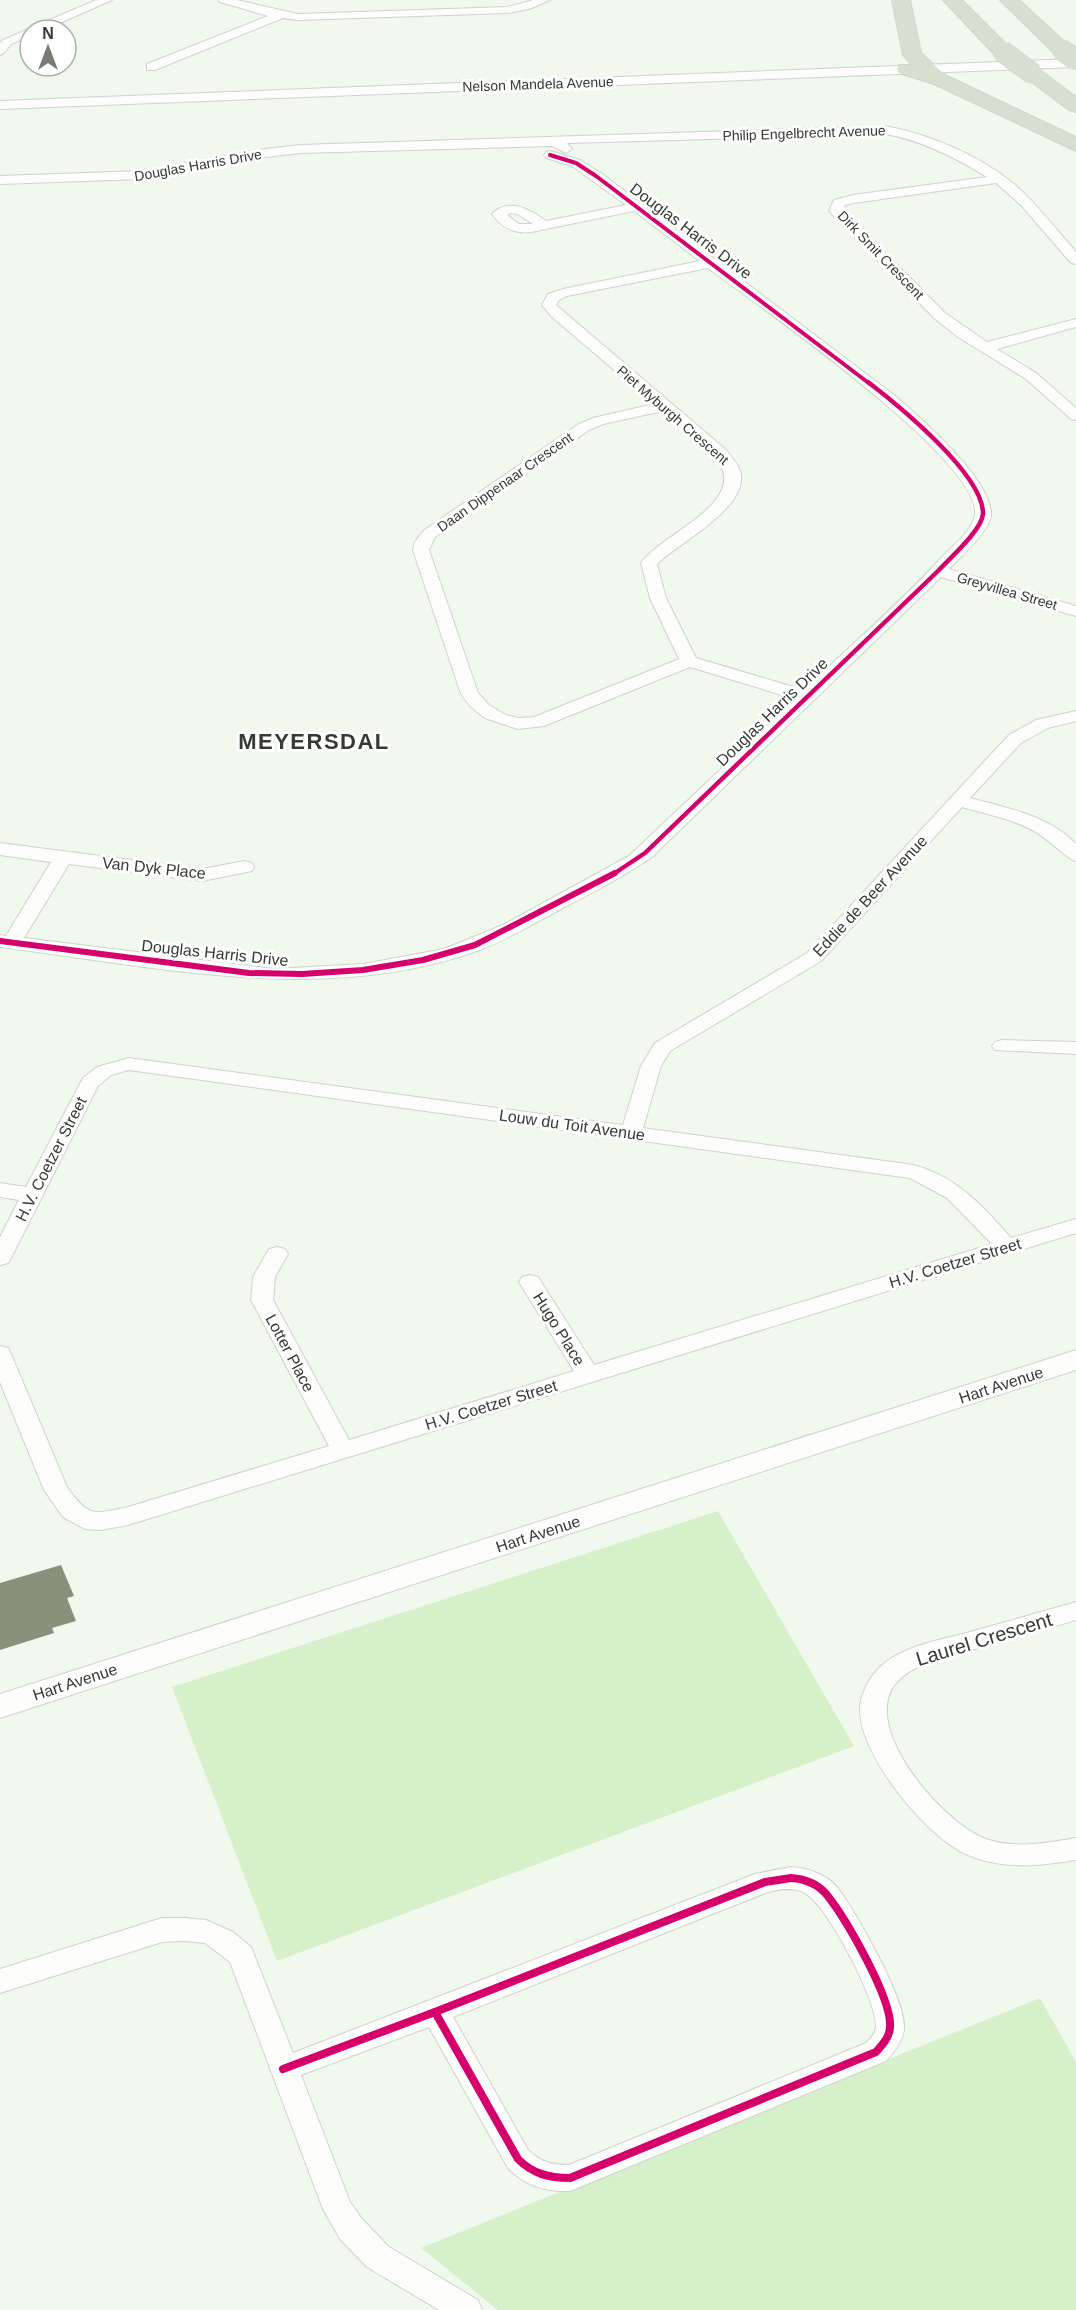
<svg xmlns="http://www.w3.org/2000/svg" width="1076" height="2310" viewBox="0 0 1076 2310" font-family="Arial,sans-serif">
<style>
.green{fill:#d6f0c9}
.building{fill:#86927c}
.lines{fill:none;stroke-linecap:round;stroke-linejoin:round}
.minor-casing{stroke:#ced3cc;stroke-width:2}
.tertiary-casing{stroke:#ced3cc;stroke-width:2}
.motorway-casing{stroke:#d2d5d0;stroke-width:2}
.minor{fill:#fdfefc;fill-rule:evenodd}
.tertiary{fill:#fdfefc;fill-rule:evenodd}
.motorway{fill:#d6e0d0;fill-rule:evenodd}
.motorway-bridge-casing{stroke:#d2d5d0;stroke-width:22;stroke-linecap:butt}
.motorway-bridge{stroke:#d6e0d0;stroke-width:20}
.cycleway-far3-casing{stroke:#fff;stroke-width:6}
.cycleway-far2-casing{stroke:#fff;stroke-width:8}
.cycleway-far1-casing{stroke:#fff;stroke-width:10}
.cycleway-casing{stroke:#fff;stroke-width:11}
.cycleway-far3{stroke:#d6006c;stroke-width:4}
.cycleway-far2{stroke:#d6006c;stroke-width:4.5}
.cycleway-far1{stroke:#d6006c;stroke-width:6}
.cycleway{stroke:#d6006c;stroke-width:8}
.labels{text-anchor:middle;dominant-baseline:central;stroke-width:6;stroke-linejoin:round;paint-order:stroke}
.far-street-label{font-size:14px;fill:#353a33;stroke:#fff}
.street-label{font-size:16px;fill:#353a33;stroke:#fff}
.near-street-label{font-size:20px;fill:#353a33;stroke:#fff}
.district-label{font-size:22px;font-weight:bold;letter-spacing:1.5px;fill:#353a33;stroke:#fff}
</style>
<rect width="100%" height="100%" fill="#f1f8ee"/>
<g class="green">
<path d="M718 1511 854 1746 277 1961 172 1687Z"/>
<path d="M1040 1998 1076 2062V2310H498L421 2248Z"/>
</g>
<path class="building" d="M61 1565 74 1596 67 1598 76 1621 52 1628 54 1633 0 1650V1583Z"/>
<g class="lines">
<g class="minor-casing">
<g id="minor">
<path d="M96 0H112L44 30H30V36L11 44 4 53 0 55V43L3 40Z"/>
<path d="M218 0H237L298 14 508 7 533 0H550L529 9 508 13 298 20 283 18 155 70H147V64L268 16 220 2Z"/>
<path d="M885 126C929 134 979 155 1014 184 1037 204 1056 229 1076 252V264L1071 263 1021 205 996 183 854 203 845 205 843 210 945 313 987 342 1076 319V327L997 349 1036 373 1076 408V420L1071 419 1026 379 958 337 935 319 829 211 834 200 853 195 987 177C956 158 921 140 885 134L570 143H567L572 149 566 153 552 146 300 153 258 158 141 179 0 184V176L141 171 258 150 300 145Z"/>
<path d="M550 151 580 160 601 173 894 395C919 416 993 481 991 515 990 531 960 557 949 569L1076 606V616L941 577 652 857C623 877 592 893 561 909 535 923 508 939 480 950 325 1006 158 967 0 947V935L6 936 51 862 0 855V843L202 869 245 861 252 863 254 867 252 871 202 881 69 864 24 938 274 969 363 964 444 949 503 925 629 856 795 699 690 667 544 726 518 729 485 718 470 706 461 694 413 550 415 542 423 531 579 424 593 418 654 404 552 317 542 305 548 294 563 289 700 261 634 211 531 232C514 234 502 228 492 214 509 197 531 210 546 221L626 205 572 166 546 158 544 155 546 152ZM511 213 517 214 533 224H519L507 215ZM708 268C750 300 994 468 974 519 968 534 953 546 942 557 899 604 850 646 804 690L696 658 666 598 657 564C678 543 755 505 739 468 736 462 730 455 725 449L556 305 559 300 567 296ZM663 411C679 425 701 439 715 456 753 502 663 532 641 563L650 598 679 659 534 717 518 718 506 715 489 705 478 693 429 550 435 537 589 430 603 424Z"/>
<path d="M1076 711V721L1048 728 1021 743 970 798C1006 808 1049 815 1076 844V861C1066 858 1047 838 1034 831 1012 819 986 814 962 807L821 961 670 1051 661 1066 643 1128 914 1165C957 1177 983 1206 1011 1238L1076 1219V1233L128 1525 101 1530 85 1529 63 1517 44 1490 0 1382V1346L8 1348 11 1354 67 1487C89 1518 93 1514 128 1507L329 1446 251 1300 253 1277 269 1249 277 1247 285 1249 288 1254 275 1277 273 1300 349 1440 574 1371 519 1282 522 1277 530 1275 538 1277 594 1365 992 1244 947 1198 910 1178 129 1070 111 1075 98 1086 11 1258 8 1263 0 1265V1237L19 1200 0 1197V1183L26 1187 83 1078 97 1067 129 1058 623 1125 641 1066 655 1043 807 953 1009 735 1036 720Z"/>
<path d="M1002 1040 1076 1042V1054L995 1050 992 1046 995 1042Z"/>
<path d="M1076 1602V1620C1042 1630 1009 1640 975 1649 950 1657 920 1661 900 1679 853 1721 943 1824 986 1839 1014 1849 1048 1843 1076 1838V1860C1040 1866 1003 1870 968 1855 927 1838 860 1756 860 1710 860 1694 870 1676 881 1666 905 1645 941 1640 970 1632 1006 1622 1041 1612 1076 1602Z"/>
<path d="M791 1867C807 1868 826 1874 837 1887 855 1910 907 2001 904 2029 903 2041 894 2052 886 2061L570 2191C546 2192 525 2186 508 2168L429 2027 301 2075 350 2202 362 2219 389 2247 478 2300 482 2310H439L367 2267 340 2239 323 2209 230 1962 205 1943 185 1941 162 1942 0 1993V1969L162 1918H185L206 1920 233 1932 251 1947 293 2053 755 1874ZM783 1889C793 1889 801 1889 809 1896 830 1912 878 2002 876 2028 875 2034 870 2039 866 2043L569 2165C551 2165 541 2162 528 2150L453 2017 768 1892Z"/>
</g>
</g>
<g class="tertiary-casing">
<g id="tertiary">
<path d="M1076 59V67L0 109V101Z"/>
<path d="M1076 1350V1370L0 1718V1694Z"/>
</g>
</g>
<g class="motorway-casing">
<g id="motorway">
<path d="M892 0H910L921 53 945 75 1076 137V151L934 84 899 73 897 69 899 65H912L903 55Z"/>
<path d="M943 0H962L1009 47 1011 51 1009 55H995Z"/>
<path d="M1000 0H1019L1068 45 1070 49 1068 53H1054Z"/>
<path d="M1033 68 1040 70 1076 97V112L1069 110 1026 78 1024 74 1026 70Z"/>
</g>
</g>
<use href="#minor" class="minor"/>
<use href="#tertiary" class="tertiary"/>
<use href="#motorway" class="motorway"/>
<g class="motorway-bridge-casing">
<g id="motorway-bridge">
<path d="M1061 49 1076 60"/>
<path d="M1002 51 1033 74"/>
</g>
</g>
<use href="#motorway-bridge" class="motorway-bridge"/>
<g class="cycleway-far3-casing">
<path id="cycleway-far3" d="M550 155 576 163 596 176 870 384"/>
</g>
<g class="cycleway-far2-casing">
<path id="cycleway-far2" d="M612 875 645 853 938 571C949 559 982 530 983 514 984 475 898 405 868 382"/>
</g>
<g class="cycleway-far1-casing">
<path id="cycleway-far1" d="M0 941 249 973 302 974 363 970 423 960 475 945 615 873"/>
</g>
<g class="cycleway-casing">
<g id="cycleway">
<path d="M791 1878C805 1879 818 1884 827 1895 846 1919 893 2000 890 2028 889 2038 882 2045 876 2052L570 2178C549 2178 533 2174 518 2159L435 2012 765 1882Z"/>
<path d="M283 2069 435 2012"/>
</g>
</g>
<use href="#cycleway-far3" class="cycleway-far3"/>
<use href="#cycleway-far2" class="cycleway-far2"/>
<use href="#cycleway-far1" class="cycleway-far1"/>
<use href="#cycleway" class="cycleway"/>
</g>
<g class="labels">
<g class="far-street-label">
<text transform="translate(538 84) rotate(-2)">Nelson Mandela Avenue</text>
<text transform="translate(804 133) rotate(-2)">Philip Engelbrecht Avenue</text>
<text transform="translate(198 165) rotate(-10)">Douglas Harris Drive</text>
<text transform="translate(881 255) rotate(46)">Dirk Smit Crescent</text>
<text transform="translate(673 415) rotate(41)">Piet Myburgh Crescent</text>
<text transform="translate(505 482) rotate(-35)">Daan Dippenaar Crescent</text>
<text transform="translate(1007 591) rotate(16)">Greyvillea Street</text>
</g>
<g class="street-label">
<text transform="translate(691 231) rotate(37)">Douglas Harris Drive</text>
<text transform="translate(772 712) rotate(-44)">Douglas Harris Drive</text>
<text transform="translate(154 868) rotate(6)">Van Dyk Place</text>
<text transform="translate(870 896) rotate(-47)">Eddie de Beer Avenue</text>
<text transform="translate(215 953) rotate(6)">Douglas Harris Drive</text>
<text transform="translate(572 1125) rotate(8)">Louw du Toit Avenue</text>
<text transform="translate(51 1159) rotate(-63)">H.V. Coetzer Street</text>
<text transform="translate(955 1263) rotate(-17)">H.V. Coetzer Street</text>
<text transform="translate(559 1329) rotate(58)">Hugo Place</text>
<text transform="translate(290 1353) rotate(62)">Lotter Place</text>
<text transform="translate(1001 1385) rotate(-18)">Hart Avenue</text>
<text transform="translate(491 1405) rotate(-17)">H.V. Coetzer Street</text>
<text transform="translate(538 1534) rotate(-18)">Hart Avenue</text>
<text transform="translate(75 1682) rotate(-18)">Hart Avenue</text>
</g>
<g class="near-street-label">
<text transform="translate(984 1639) rotate(-17)">Laurel Crescent</text>
</g>
<g class="district-label">
<text x="314" y="741">MEYERSDAL</text>
</g>
</g>
<g transform="translate(48 48)"><circle r="28" fill="#ffffff" stroke="#aeb0ad" stroke-width="1.5"/>
<path d="M0-4.5L10 22L0 15L-10 22Z" fill="#777c74"/>
<text y="-9" font-size="16" font-weight="bold" text-anchor="middle" fill="#353a33">N</text>
</g>
</svg>
